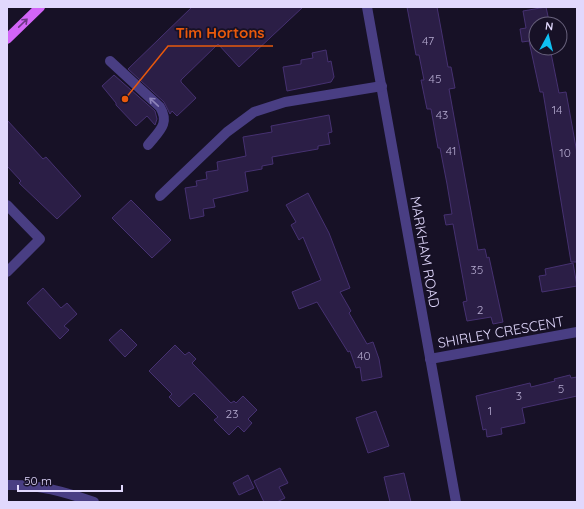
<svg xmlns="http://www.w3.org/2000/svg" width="584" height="509" viewBox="0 0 584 509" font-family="Quicksand,sans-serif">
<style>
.building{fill:#2b1e46;stroke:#463171}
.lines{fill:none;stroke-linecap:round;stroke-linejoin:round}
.minor{stroke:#493e83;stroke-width:10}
.major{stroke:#d265f7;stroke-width:10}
.oneway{stroke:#6b3784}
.oneway2{stroke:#8d83ba}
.labels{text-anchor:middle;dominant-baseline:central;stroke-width:3.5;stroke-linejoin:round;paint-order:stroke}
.number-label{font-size:12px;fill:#b4aacf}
.street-label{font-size:14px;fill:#e1d8fd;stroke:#171126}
.leader{fill:none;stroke:#e8590c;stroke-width:1.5}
.callout-dot{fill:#e8590c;stroke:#171126;stroke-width:1.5}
.callout-label{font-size:15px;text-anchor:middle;font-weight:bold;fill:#e8590c;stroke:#171126;stroke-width:3.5;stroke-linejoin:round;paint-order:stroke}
</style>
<rect width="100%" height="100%" fill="#171126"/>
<g class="building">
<path d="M192 7H303L239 67 218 44 181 80V82L196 98 177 116 172 111 170 114 164 102 128 69Z"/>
<path d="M407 7H437L448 67H451L455 88 449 89 478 250 485 249 487 258 489 257 503 322 493 324 491 317 467 321 463 302 467 301 453 224 446 225 444 215 452 214 447 184 440 148H438L431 109H427L421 80H424L419 55H416Z"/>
<path d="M546 7 549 21 546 22V24H536V48H550L559 93 566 92 577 153V262H571L543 92H540L529 41 522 42 520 29 526 28 523 11Z"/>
<path d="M326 50 328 62 331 61 334 77 331 82 287 91 283 67 301 64V60L313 58 312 53Z"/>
<path d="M114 75 155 111 157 119 155 125 147 116 136 126 116 105V103L102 86Z"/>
<path d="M329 115 332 132 328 133 330 144 318 146V149L272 157 273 164 262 166V169L245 172 248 191 213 199 215 207 203 209 204 216 190 219 185 188 197 186 196 181 207 179 206 172 218 170 217 162 246 156 243 137 272 132 271 126Z"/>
<path d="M7 120 43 159 46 157 81 196 57 219 19 183 21 181 7 166Z"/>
<path d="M308 193 329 233 350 288 340 292 351 311 349 313 367 344 373 342 379 359 382 377 362 381 360 367 356 368 350 351 348 352 317 302 299 309 292 292 321 280 303 237 299 240 291 225 296 222 286 205Z"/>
<path d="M131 200 171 240 152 258 112 218Z"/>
<path d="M573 263 577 286 542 292 539 276 546 275 545 269Z"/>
<path d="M43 288 61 308 67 303 77 314 64 326 69 330 60 339 27 303Z"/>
<path d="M121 329 137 345 125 357 109 340Z"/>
<path d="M175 345 185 355 189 352 196 359 192 363 231 403 234 401 236 403 243 396 257 410 248 419 252 423 244 432 238 426 229 435 214 420 218 417 194 393 179 407 169 397 172 394 149 371Z"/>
<path d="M570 375 571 378 577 377V396L522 408 525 423 501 428 502 434 487 437 486 429 483 430 476 396 530 383 531 387 555 381 554 379Z"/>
<path d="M376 411 389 446 368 453 356 418Z"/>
<path d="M280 468 288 483 279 487 285 498 277 502H264L254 481Z"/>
<path d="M404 473 411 502H390L384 477Z"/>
<path d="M248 475 254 488 239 495 233 483Z"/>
</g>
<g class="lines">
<g class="minor">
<path d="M367 7 456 502"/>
<path d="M110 61 160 107C170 124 159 131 148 145"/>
<path d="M160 196 227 132 254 112 285 102 382 86"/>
<path d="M7 205 40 239 7 272"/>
<path d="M430 359 577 332"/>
<path d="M7 485C38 484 65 492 94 502"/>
</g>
<path class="major" d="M7 39 40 7"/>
</g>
<defs><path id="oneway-shaft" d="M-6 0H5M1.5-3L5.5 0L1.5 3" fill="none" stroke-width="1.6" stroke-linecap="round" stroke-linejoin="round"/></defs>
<use class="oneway" href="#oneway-shaft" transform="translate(23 23) rotate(-44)"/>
<use class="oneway2" href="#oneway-shaft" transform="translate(154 102) rotate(-137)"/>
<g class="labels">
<g class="number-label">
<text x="428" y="40">47</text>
<text x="435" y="78">45</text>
<text x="557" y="109">14</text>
<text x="442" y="114">43</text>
<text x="451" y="150">41</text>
<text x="565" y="152">10</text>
<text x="477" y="269">35</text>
<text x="480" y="309">2</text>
<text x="364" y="355">40</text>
<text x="561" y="388">5</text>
<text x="519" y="395">3</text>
<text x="490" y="410">1</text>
<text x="232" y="413">23</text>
</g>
<g class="street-label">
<text transform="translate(425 252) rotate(80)">MARKHAM ROAD</text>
<text transform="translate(501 332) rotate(-10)">SHIRLEY CRESCENT</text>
</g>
</g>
<path class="leader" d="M125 99L168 46H273"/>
<circle class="callout-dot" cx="125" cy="99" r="4"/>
<g class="callout-label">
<text x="220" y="38">Tim Hortons</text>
</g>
<rect width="584" height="509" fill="none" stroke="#e1d8fd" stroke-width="16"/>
<g transform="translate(548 36) rotate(7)"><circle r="19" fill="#171126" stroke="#68617c"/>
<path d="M0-3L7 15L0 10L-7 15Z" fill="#0fc0f2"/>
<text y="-6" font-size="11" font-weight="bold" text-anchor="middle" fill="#e1d8fd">N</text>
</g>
<path d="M18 485v6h104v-6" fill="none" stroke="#e1d8fd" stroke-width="2"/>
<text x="24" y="485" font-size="12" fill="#e1d8fd" stroke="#171126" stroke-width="3" paint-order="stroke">50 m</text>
</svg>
